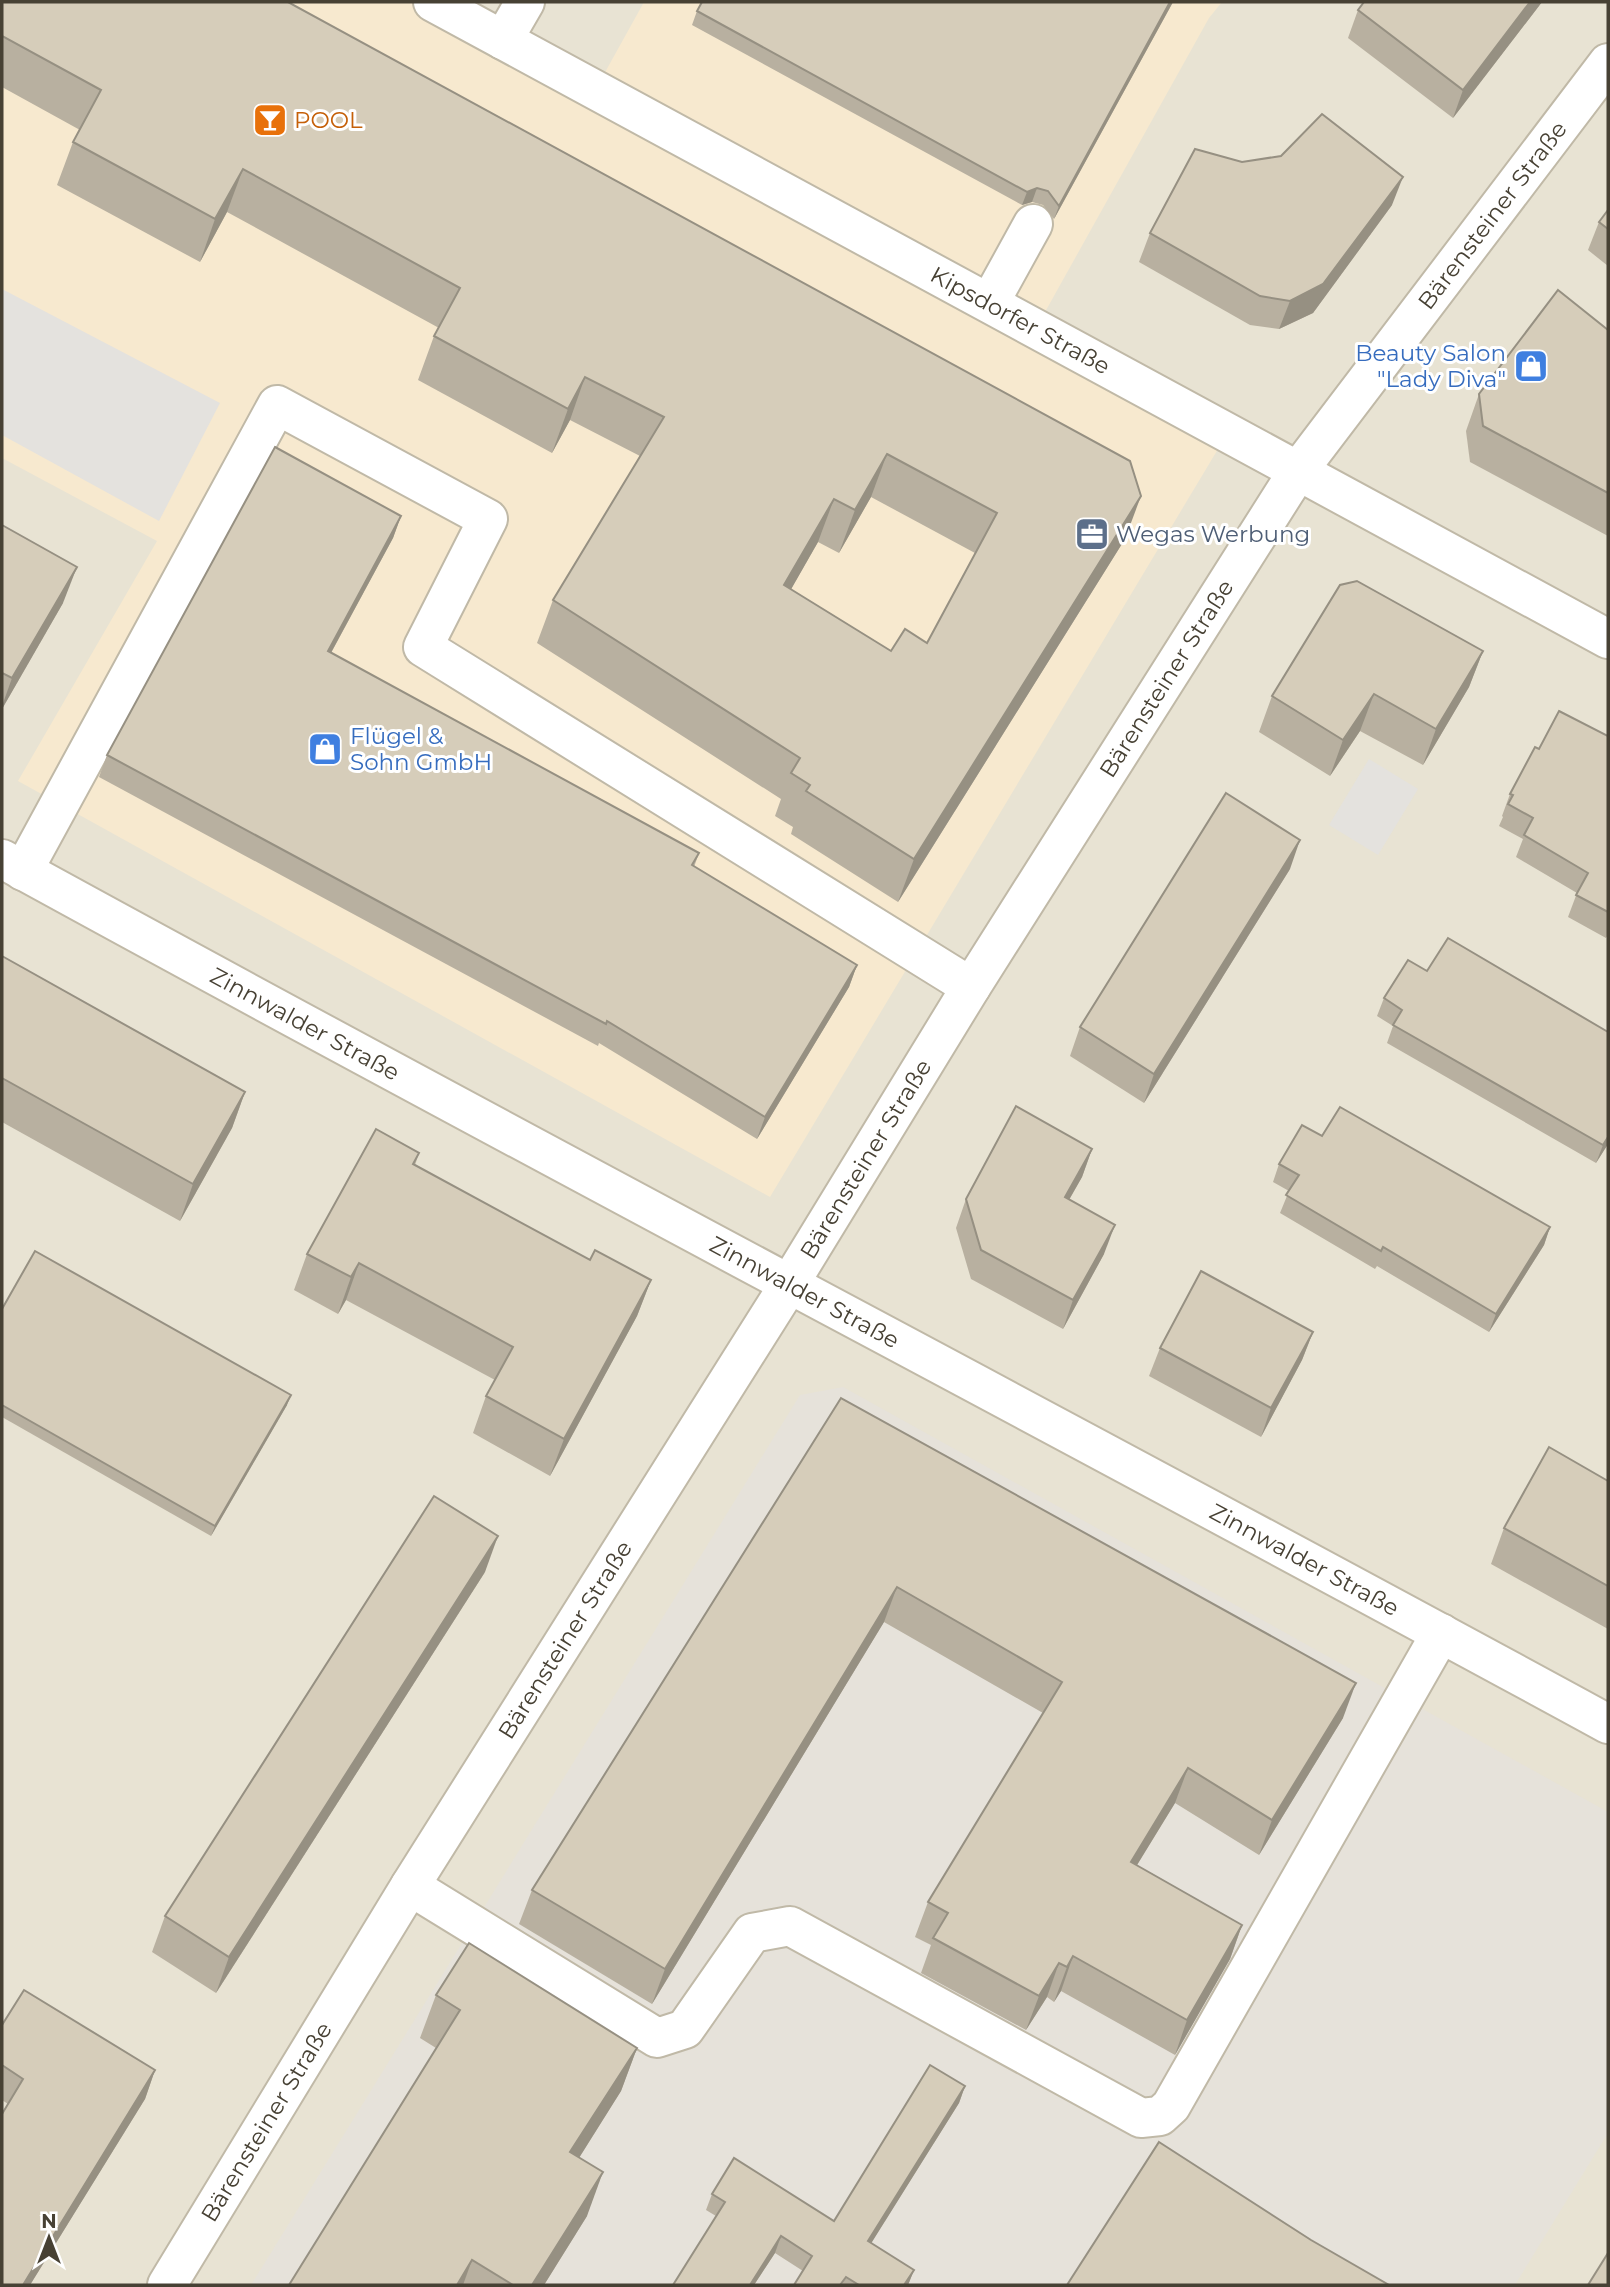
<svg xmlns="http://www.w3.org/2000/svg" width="1610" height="2287" viewBox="0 0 1610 2287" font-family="Montserrat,sans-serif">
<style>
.residential{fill:#e8e3d3}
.commercial{fill:#f7e9cf}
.industrial{fill:#e6e2da}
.parking{fill:#e4e2de}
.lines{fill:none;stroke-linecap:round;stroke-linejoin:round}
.minor-casing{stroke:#c0b9a7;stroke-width:42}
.minor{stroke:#fff;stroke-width:38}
.wall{fill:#b8b0a0;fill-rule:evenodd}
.shaded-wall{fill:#969082}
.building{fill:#d6cdba;stroke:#969082;stroke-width:2;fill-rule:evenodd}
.labels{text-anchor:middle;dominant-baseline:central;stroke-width:6;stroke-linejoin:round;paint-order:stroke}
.food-label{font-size:23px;fill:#c56008;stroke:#fff;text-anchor:start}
.street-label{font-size:23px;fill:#474134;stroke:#fff}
.shop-label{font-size:23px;fill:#366cbe;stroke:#fff;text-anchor:end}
.service-label{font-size:23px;fill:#4e5e75;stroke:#fff;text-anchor:start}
</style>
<rect width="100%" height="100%" fill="#f4f1e5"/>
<rect class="residential" x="2" y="2" width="1606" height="2283"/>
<path class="commercial" d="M2 2H445L598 85 644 2H1222L1209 18 1040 321 1233 424 770 1197 18 781 157 541 2 458Z"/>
<path class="industrial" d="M843 1387 1608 1812V2133L1515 2285H251L800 1395Z"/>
<g class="parking">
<path d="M2 289 220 403 159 521 2 435Z"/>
<path d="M1369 759 1418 789 1378 855 1329 825Z"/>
</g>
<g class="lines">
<g class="minor-casing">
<g id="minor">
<path id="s1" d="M433 2 1608 639"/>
<path d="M503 40 525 2"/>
<path d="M990 302 1033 224"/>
<path id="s2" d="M2 859C535 1152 1074 1433 1608 1724"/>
<path d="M23 871 277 405 488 519 423 647 971 987"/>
<path d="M410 1886 657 2038 685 2029 752 1933 790 1926 1141 2118 1160 2116 1171 2106 1441 1633"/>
<path id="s3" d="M167 2285 410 1886 788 1286 971 987 1298 471 1608 63"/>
</g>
</g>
<use href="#minor" class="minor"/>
</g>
<g class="wall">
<path d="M2 2 1125 539 898 902 791 834 793 827 775 816 781 799 537 643 553 600 640 456 570 420 552 453 418 380 434 336 439 328 227 212 200 262 57 185 73 142 80 130 2 87ZM871 497 975 553 927 643 891 651 791 589 818 542 839 553Z"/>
<path d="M1173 2 1054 219 1043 205 1032 202 1022 205 692 25 697 11Z"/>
<path d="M1542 2 1453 118 1348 38 1358 10Z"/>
<path d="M1392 205 1313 313 1279 329 1250 325 1139 262 1150 233Z"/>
<path d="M1608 210V266L1588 250 1599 222Z"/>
<path d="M1608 330V536L1470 462 1466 431 1479 394Z"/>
<path d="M401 516 393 538 331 653 699 853 694 867 857 965 849 987 757 1139 599 1043 598 1046 99 777 107 755Z"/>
<path d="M2 525 63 603 2 709Z"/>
<path d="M1483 651 1469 687 1423 765 1360 731 1330 776 1259 732 1272 696Z"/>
<path d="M1608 736V935L1606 938 1568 917 1577 893 1516 857 1523 839 1499 826 1503 817 1502 816 1510 794 1539 749Z"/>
<path d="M1290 869 1144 1103 1070 1056 1080 1027Z"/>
<path d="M2 956 245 1092 232 1128 180 1221 2 1122Z"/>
<path d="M1427 971 1608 1032V1144L1596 1163 1387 1043 1393 1026 1377 1016 1384 998Z"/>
<path d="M1322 1136 1550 1227 1544 1245 1489 1332 1377 1266 1375 1269 1280 1213 1289 1191 1273 1182 1279 1164Z"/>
<path d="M1092 1149 1082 1177 1069 1200 1104 1254 1063 1329 971 1279 956 1228 966 1199Z"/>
<path d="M419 1153 415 1165 590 1260 651 1280 637 1316 550 1476 473 1433 486 1396 495 1380 346 1300 338 1314 294 1290 307 1254Z"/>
<path d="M2 1309 287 1405 211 1536 2 1417Z"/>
<path d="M1313 1332 1302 1360 1261 1437 1149 1376 1160 1348Z"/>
<path d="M841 1398 1343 1718 1259 1855 1175 1803 1137 1865 1242 1925 1230 1959 1175 2055 1061 1991 1054 2002 1047 1997 1026 2030 921 1973 931 1945 915 1937 928 1902 1043 1713 884 1622 652 2004 519 1924 532 1890Z"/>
<path d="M1608 1481V1629L1491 1564 1504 1528Z"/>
<path d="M485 1572 216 1993 152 1952 165 1916Z"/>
<path d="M436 1995 637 2048 621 2091 579 2158 587 2216 544 2285H289L436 2048 420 2038Z"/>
<path d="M2 2025 155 2070 145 2099 30 2285H2L8 2104 2 2100Z"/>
<path d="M965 2086 959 2103 871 2243 914 2270 908 2285H794L803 2271 775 2253 754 2285H673L716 2216 706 2210 712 2194 834 2221Z"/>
</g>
<g class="shaded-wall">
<path d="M1170 2H1173L1054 219 1059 206Z"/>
<path d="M1530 2H1542L1453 118 1463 90Z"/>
<path d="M243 169 227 212 200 262 215 219Z"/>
<path d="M1403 177 1392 205 1313 313 1279 329 1290 301Z"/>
<path d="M1037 188 1032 202 1022 205 1027 192Z"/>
<path d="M585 377 570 420 552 453 568 409Z"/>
<path d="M887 454 871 497 839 553 855 510Z"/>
<path d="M1141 496 1125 539 898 902 914 859Z"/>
<path d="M834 499 818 542 769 628 784 585Z"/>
<path d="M401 516 393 538 320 673 328 651Z"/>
<path d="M77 567 63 603 2 709V706L12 678Z"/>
<path d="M1483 651 1469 687 1423 765 1436 729Z"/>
<path d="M1374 694 1360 731 1330 776 1343 740Z"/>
<path d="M1300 840 1290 869 1144 1103 1154 1074Z"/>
<path d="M857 965 849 987 757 1139 765 1117Z"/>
<path d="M245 1092 232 1128 180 1221 193 1184Z"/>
<path d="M1608 1137V1144L1596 1163 1603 1145Z"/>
<path d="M1092 1149 1082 1177 1054 1226 1065 1197Z"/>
<path d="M1115 1225 1104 1254 1063 1329 1073 1300Z"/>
<path d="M1550 1227 1544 1245 1489 1332 1496 1314Z"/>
<path d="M359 1263 346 1300 338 1314 351 1277Z"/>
<path d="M651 1280 637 1316 550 1476 564 1439Z"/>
<path d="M1313 1332 1302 1360 1261 1437 1271 1408Z"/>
<path d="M291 1395 287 1405 211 1536 215 1526Z"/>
<path d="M498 1536 485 1572 216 1993 229 1957Z"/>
<path d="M897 1587 884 1622 652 2004 665 1969Z"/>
<path d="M1356 1683 1343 1718 1259 1855 1272 1820Z"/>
<path d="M1188 1768 1175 1803 1118 1896 1131 1862Z"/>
<path d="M1242 1925 1230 1959 1175 2055 1187 2020Z"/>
<path d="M1073 1956 1061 1991 1054 2002 1067 1967Z"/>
<path d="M1059 1963 1047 1997 1026 2030 1039 1996Z"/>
<path d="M637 2048 621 2091 555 2196 570 2152Z"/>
<path d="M155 2070 145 2099 30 2285H23Z"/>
<path d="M965 2086 959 2103 862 2258 868 2241Z"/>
<path d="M603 2172 587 2216 544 2285H532Z"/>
<path d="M781 2236 775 2253 754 2285H750Z"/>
<path d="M472 2260 463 2285H457Z"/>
<path d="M914 2270 908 2285H904Z"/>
</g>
<g class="building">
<path d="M2 2H288L1130 461 1141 496 914 859 806 791 810 785 791 773 800 758 553 600 664 417 585 377 568 409 434 336 460 288 243 169 215 219 73 142 101 90 2 36ZM887 454 997 513 927 643 905 629 891 651 784 585 834 499 855 510Z"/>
<path d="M702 2H1170L1059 206 1048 191 1037 188 1027 192 697 11Z"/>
<path d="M1364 2H1530L1463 90 1358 10Z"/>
<path d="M1322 114 1403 177 1323 284 1290 301 1260 296 1150 233 1195 149 1242 162 1281 156Z"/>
<path d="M1608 210V229L1599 222Z"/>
<path d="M1558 290 1608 330V493L1483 426 1479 394Z"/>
<path d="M275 447 401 516 328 651 699 853 692 865 857 965 765 1117 607 1021 606 1024 107 755Z"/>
<path d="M2 525 77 567 12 678 2 673Z"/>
<path d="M1357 581 1483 651 1436 729 1374 694 1343 740 1272 696 1340 585Z"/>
<path d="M1559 711 1608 736V912L1576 895 1588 873 1524 835 1533 818 1508 804 1513 795 1510 794 1535 747 1539 749Z"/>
<path d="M1226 793 1300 840 1154 1074 1080 1027Z"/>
<path d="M1448 938 1608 1032V1137L1603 1145 1393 1025 1402 1010 1384 998 1408 960 1427 971Z"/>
<path d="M2 956 245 1092 193 1184 2 1078Z"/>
<path d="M1016 1106 1092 1149 1065 1197 1115 1225 1073 1300 981 1250 966 1199Z"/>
<path d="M1340 1107 1550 1227 1496 1314 1383 1247 1381 1251 1286 1195 1299 1175 1279 1164 1302 1125 1322 1136Z"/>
<path d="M376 1129 419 1153 413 1164 590 1260 595 1250 651 1280 564 1439 486 1396 513 1347 359 1263 351 1277 307 1254Z"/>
<path d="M35 1251 291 1395 215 1526 2 1405V1309Z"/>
<path d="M1201 1271 1313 1332 1271 1408 1160 1348Z"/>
<path d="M841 1398 1356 1683 1272 1820 1188 1768 1131 1862 1242 1925 1187 2020 1073 1956 1067 1967 1059 1963 1039 1996 933 1938 948 1913 928 1902 1062 1682 897 1587 665 1969 532 1890Z"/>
<path d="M1549 1447 1608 1481V1586L1504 1528Z"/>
<path d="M434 1496 498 1536 229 1957 165 1916Z"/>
<path d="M469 1943 637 2048 570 2152 603 2172 532 2285H513L472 2260 457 2285H289L460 2010 436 1995Z"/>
<path d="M24 1990 155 2070 23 2285H2V2114L23 2079 2 2065V2025Z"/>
<path d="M930 2065 965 2086 868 2241 914 2270 904 2285H859L846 2277 840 2285H794L812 2256 781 2236 750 2285H673L725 2202 712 2194 734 2158 834 2221Z"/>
<path d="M1159 2142 1311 2240 1389 2285H1067Z"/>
<path d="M1608 2253V2285H1588Z"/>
</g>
<defs>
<g id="bar-square" transform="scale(1.75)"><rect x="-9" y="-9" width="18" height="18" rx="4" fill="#e8710a" stroke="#fff"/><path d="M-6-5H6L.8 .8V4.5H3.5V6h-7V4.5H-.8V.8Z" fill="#fff"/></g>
<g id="shop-square" transform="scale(1.75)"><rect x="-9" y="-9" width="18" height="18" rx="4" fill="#3f7fe0" stroke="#fff"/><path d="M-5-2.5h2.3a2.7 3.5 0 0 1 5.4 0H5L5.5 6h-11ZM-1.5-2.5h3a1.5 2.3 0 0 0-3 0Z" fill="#fff"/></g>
<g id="office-square" transform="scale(1.75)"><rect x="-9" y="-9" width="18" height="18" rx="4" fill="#5c6f8a" stroke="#fff"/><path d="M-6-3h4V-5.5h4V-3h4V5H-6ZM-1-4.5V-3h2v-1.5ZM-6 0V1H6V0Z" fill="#fff"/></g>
</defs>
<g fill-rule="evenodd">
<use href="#bar-square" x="270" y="120"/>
<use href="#shop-square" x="1531" y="366"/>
<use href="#office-square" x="1092" y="534"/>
<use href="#shop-square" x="325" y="749"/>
</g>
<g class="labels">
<g class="food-label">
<text x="294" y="120">POOL</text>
</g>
<g class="street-label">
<text stroke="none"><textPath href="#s3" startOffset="2459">Bärensteiner Straße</textPath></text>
<text stroke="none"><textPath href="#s1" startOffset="668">Kipsdorfer Straße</textPath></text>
<text stroke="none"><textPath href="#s3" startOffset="1892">Bärensteiner Straße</textPath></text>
<text stroke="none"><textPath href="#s2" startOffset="345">Zinnwalder Straße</textPath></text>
<text stroke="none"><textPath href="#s3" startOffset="1325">Bärensteiner Straße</textPath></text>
<text stroke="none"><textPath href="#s2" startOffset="912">Zinnwalder Straße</textPath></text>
<text stroke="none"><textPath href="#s2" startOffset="1479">Zinnwalder Straße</textPath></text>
<text stroke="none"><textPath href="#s3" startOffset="758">Bärensteiner Straße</textPath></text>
<text stroke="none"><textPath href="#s3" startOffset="191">Bärensteiner Straße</textPath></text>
</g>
<g class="shop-label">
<text x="1506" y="353">Beauty Salon<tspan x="1506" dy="26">"Lady Diva"</tspan></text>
<text x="350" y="736" text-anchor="start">Flügel &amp;<tspan x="350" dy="26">Sohn GmbH</tspan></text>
</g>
<g class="service-label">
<text x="1116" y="534">Wegas Werbung</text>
</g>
</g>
<rect width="1610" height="2287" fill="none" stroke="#474134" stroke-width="7"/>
<g transform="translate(49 2238)" stroke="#ffffff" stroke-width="5" paint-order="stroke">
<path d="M0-5L12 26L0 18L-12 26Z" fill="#474134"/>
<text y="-10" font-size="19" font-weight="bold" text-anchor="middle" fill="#474134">N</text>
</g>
</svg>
